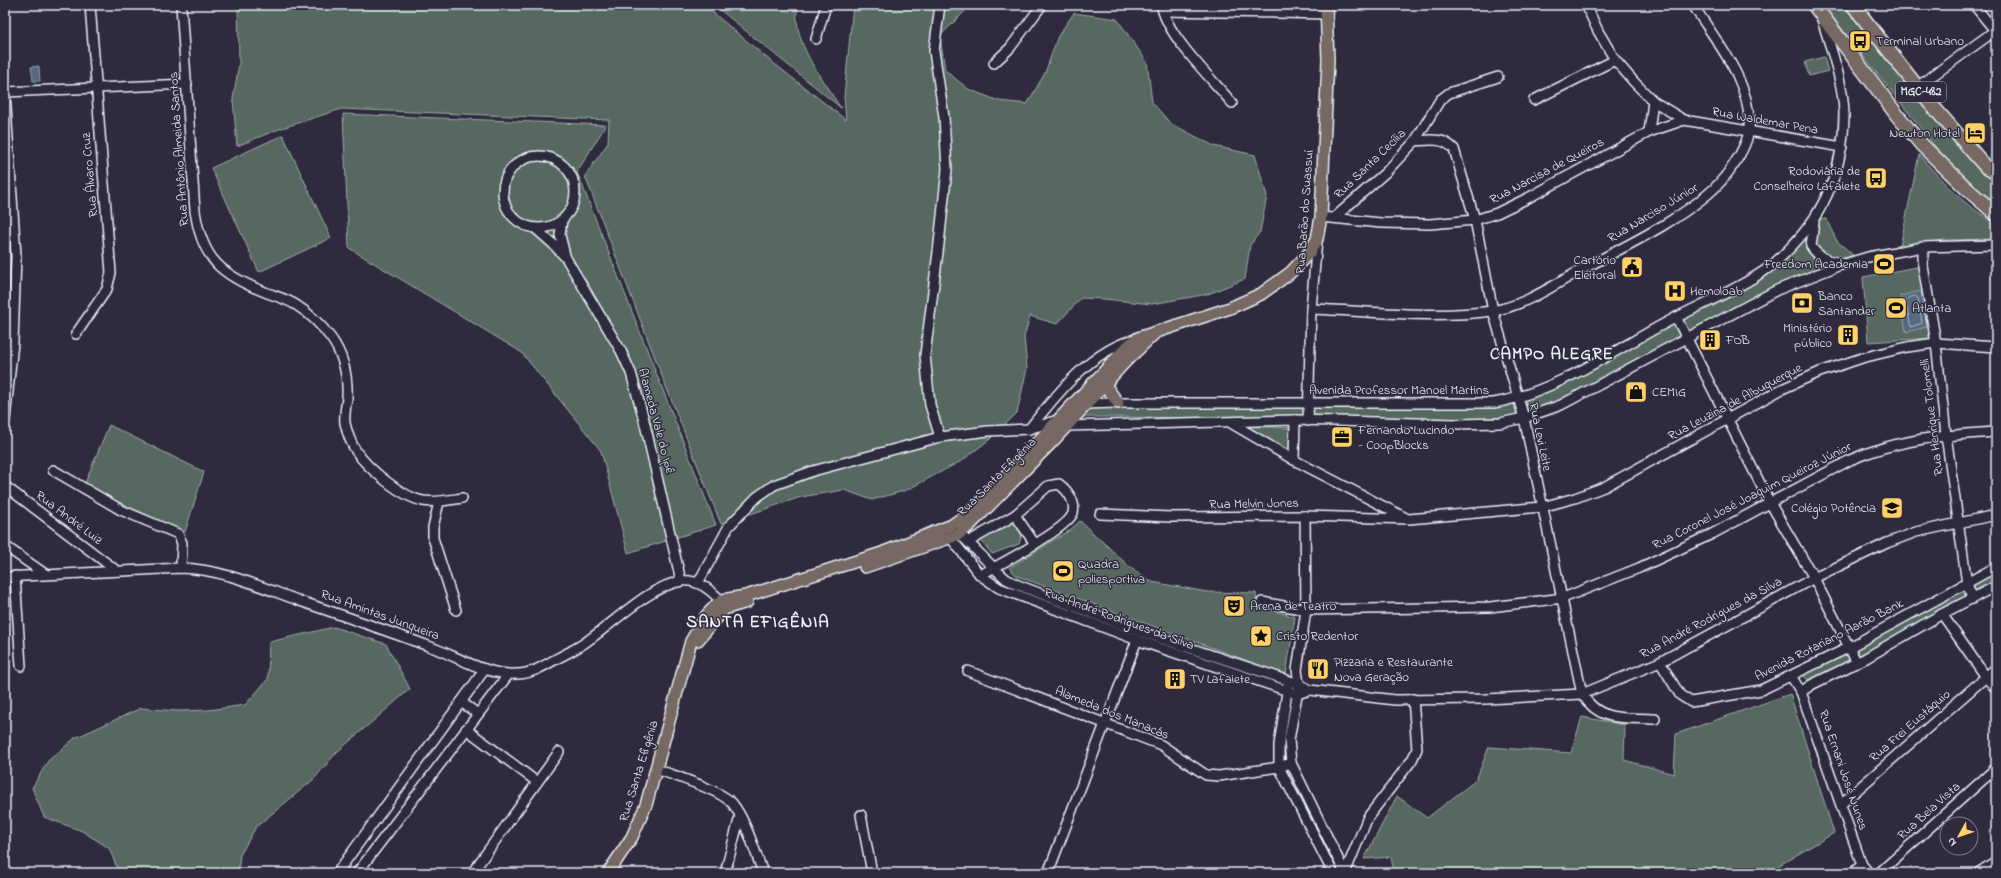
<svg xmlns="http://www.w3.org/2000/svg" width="2001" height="878" viewBox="0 0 2001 878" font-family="'Indie Flower',sans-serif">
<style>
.green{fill:#566860;stroke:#9facac}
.water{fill:#546880;stroke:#8f9fb0}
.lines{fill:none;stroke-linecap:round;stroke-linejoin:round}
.shore{stroke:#adbac8;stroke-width:1}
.minor-casing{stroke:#e8f1f8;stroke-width:12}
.major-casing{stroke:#e8f1f8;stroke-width:14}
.highway-casing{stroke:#e8f1f8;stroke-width:16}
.minor{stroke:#2f2a3d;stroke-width:9}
.major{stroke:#776864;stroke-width:11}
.highway{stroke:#776864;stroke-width:13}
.labels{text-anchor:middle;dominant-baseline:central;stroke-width:3;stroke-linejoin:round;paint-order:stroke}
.shield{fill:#2f2a3d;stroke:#b0b5c0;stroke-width:1}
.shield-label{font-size:12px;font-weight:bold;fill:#e8f1f8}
.poi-label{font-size:13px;fill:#e8f1f8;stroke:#2f2a3d;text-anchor:start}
.street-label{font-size:13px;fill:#e8f1f8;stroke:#2f2a3d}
.district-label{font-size:17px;font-weight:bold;letter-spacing:1px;fill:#e8f1f8;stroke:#2f2a3d}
</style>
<rect width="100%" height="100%" fill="#2f2a3d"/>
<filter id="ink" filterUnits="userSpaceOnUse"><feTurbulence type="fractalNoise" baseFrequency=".025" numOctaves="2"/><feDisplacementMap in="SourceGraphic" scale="8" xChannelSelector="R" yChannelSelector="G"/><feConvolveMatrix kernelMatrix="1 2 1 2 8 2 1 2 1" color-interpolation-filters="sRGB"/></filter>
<g filter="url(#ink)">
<g class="green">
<path d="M238 5H704L767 58 846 120 844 97 853 5H971L940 36 945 70 968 89 999 101 1027 104 1045 73 1058 36 1074 13 1117 19 1147 62 1152 102 1170 123 1214 146 1255 155 1267 196 1260 232 1250 245 1245 279 1208 294 1152 304 1104 299 1081 298 1057 324 1030 316 1024 337 1027 368 1017 413 990 439 963 460 907 490 872 500 844 490 801 497 721 524 665 384 585 176 608 143 609 120 341 109 279 129 237 146 233 99 239 64Z"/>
<path d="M714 5H798C790 39 823 81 841 108Z"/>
<path d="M1823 5H1847L1960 150 1996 181V202L1970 184 1946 160Z"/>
<path d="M1824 57 1828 71 1809 76 1805 62Z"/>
<path d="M343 114 606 125 577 172 716 525 628 553 601 451 521 352 349 248Z"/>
<path d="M283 135 331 238 259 272 211 168Z"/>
<path d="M1919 155C1941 180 1965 207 1996 223V239L1944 240 1900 246Z"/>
<path d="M1820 219H1826L1837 241 1853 255 1838 260 1820 251 1812 244Z"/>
<path d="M1810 229 1808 252 1838 266 1688 335 1678 317 1751 281Z"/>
<path d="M1922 266 1930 338 1868 342 1863 277Z"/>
<path d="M1675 322 1684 338 1564 400 1525 413 1522 400 1560 387Z"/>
<path d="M1514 400 1517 416 1476 421H1309L1310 408Z"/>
<path d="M1305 405V418L1079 417 1088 408Z"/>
<path d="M109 425 204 472 185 532 98 493 83 488Z"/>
<path d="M1243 426 1293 428 1288 452Z"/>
<path d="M1013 521 1021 529 1022 534 1019 544 992 554 978 537Z"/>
<path d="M1080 521 1131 568 1152 582 1207 592 1256 593 1257 606 1295 617 1286 675 1017 576 1009 568 1070 530Z"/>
<path d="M1996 570V579L1973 593 1969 585Z"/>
<path d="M1965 587 1970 595 1857 658 1852 651Z"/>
<path d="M334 627 386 644 410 689 337 752 314 779 256 827 240 855 238 873H119L109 848 82 831 44 817 32 788 48 761 75 738 141 708 177 711 209 710 245 705 268 679 269 642Z"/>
<path d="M1847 652 1852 660 1810 681 1799 673Z"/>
<path d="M1790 694 1834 833 1766 873H1394L1391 857 1364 859 1397 796 1427 818 1476 780 1489 747 1571 753 1582 717 1625 725 1624 760 1674 774 1676 734Z"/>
</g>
<g class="water">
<path d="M39 66 40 81H33L31 67Z"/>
<path d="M1921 291 1927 327 1906 332 1900 296Z"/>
</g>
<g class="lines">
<path class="shore" d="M1915 296 1918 298 1922 323 1911 327 1905 300Z"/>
<g class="minor-casing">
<g id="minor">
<path d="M181 5 195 211C202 259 221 275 265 292 275 296 287 299 296 305 309 313 322 326 331 338 344 356 348 377 347 398 346 406 344 415 345 423 347 432 350 442 356 451 367 468 402 497 423 501 436 503 449 500 462 498"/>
<path d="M1586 5 1598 31 1615 60 1634 82 1653 101 1684 120 1842 147"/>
<path d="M1974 5 1996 32"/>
<path d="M1162 6C1165 34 1214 81 1232 103"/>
<path d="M1163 11 1327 14"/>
<path d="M816 39 826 5"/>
<path d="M994 63 1010 48 1042 5"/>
<path d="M1917 87 1996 30"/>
<path d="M5 92 187 84"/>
<path d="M5 93 16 256 13 343 5 420"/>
<path d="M1534 100 1615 60"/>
<path d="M1649 132 1653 101"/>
<path d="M1415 141C1430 140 1443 137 1454 149L1475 220 1493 311 1524 418 1582 694C1600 723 1624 717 1655 719"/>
<circle cx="539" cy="192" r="36"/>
<path d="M1321 217 1381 223 1430 224 1475 220 1497 213 1528 198 1649 132 1684 120"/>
<path d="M1334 218 1386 172 1415 141 1440 100 1449 93 1498 77"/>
<path d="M562 220 560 235 565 255"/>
<path d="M1814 222 1811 246C1819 259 1830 261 1845 264"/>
<path d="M536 229 553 244 566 258 621 351 631 373 644 420 681 581"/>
<path d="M1923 247V266L1936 343 1946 435 1967 584 1973 599"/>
<path d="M1311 309C1370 311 1434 319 1492 311 1525 306 1555 284 1583 269 1625 246 1671 225 1708 194 1724 181 1747 150 1749 129 1752 82 1717 43 1693 5"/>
<path d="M1676 317 1770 503 1814 578 1857 663"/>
<path d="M76 334 107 289 111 273 90 5"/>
<path d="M1082 404 1118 403H1494C1554 392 1607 355 1660 326 1694 307 1732 293 1764 271 1774 265 1783 255 1791 247 1827 210 1844 165 1844 113 1843 81 1831 50 1822 19"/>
<path d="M1308 421 1311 309 1317 240"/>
<path d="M1231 423 1294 460 1406 518"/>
<path d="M1067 426 1295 420 1456 424 1500 423 1524 418 1561 405 1777 290 1838 266 1868 257 1923 247 1996 245"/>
<path d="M1029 429C1058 393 1089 352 1135 339"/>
<path d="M940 437 930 405 925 355 939 244 947 169 944 117 934 51 940 5"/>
<path d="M1294 460 1295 420"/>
<path d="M53 470 121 510 178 534 182 543 181 568"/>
<path d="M5 486 117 571"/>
<path d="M439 502 433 527V538L456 610"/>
<path d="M1100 514 1171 517 1305 516 1409 519 1542 507 1575 498 1604 487 1782 389 1820 372 1862 358 1907 347 1936 343 1996 347"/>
<path d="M1015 515 1035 544"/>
<path d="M1305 516 1306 610 1297 670 1299 684 1289 740 1291 763 1345 873"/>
<path d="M956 530 994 568 1006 579 1018 585 1141 632 1299 684 1310 690"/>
<path d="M946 532 980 575 999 588 1137 640 1297 694 1310 690 1395 700 1486 699 1582 694 1660 662 1814 578 1887 543 1916 532 1996 515"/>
<path d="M968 542 1015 515 1048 486 1059 484C1067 490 1076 501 1073 513 1068 529 997 566 980 575"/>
<path d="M5 546 45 574"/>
<path d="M15 576 21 666"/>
<path d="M5 577 181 568C222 569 261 587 300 601 344 616 388 631 431 647 458 657 488 676 517 674 531 674 544 666 556 659 568 653 580 647 590 639 616 621 650 586 682 581 698 579 711 590 721 601"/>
<path d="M698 583 729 526 757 497 774 485 813 471 940 437 988 431 1029 429 1058 420"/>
<path d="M1262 602 1306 610 1490 607 1563 598 1639 568 1712 534 1850 460C1897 439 1946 435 1996 432"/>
<path d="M1942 614 1986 677 1996 689"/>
<path d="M1660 662 1680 695 1691 702 1761 690 1850 647 1996 567"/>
<path d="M968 671 1161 745 1206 775 1219 776 1279 767 1291 763"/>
<path d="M1791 676 1801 692 1862 865 1869 873"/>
<path d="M1288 685 1279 745V767L1333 873"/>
<path d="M1801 692 1811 685 1866 658 1942 614 1996 586"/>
<path d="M461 702 478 714"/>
<path d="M466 729 537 782"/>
<path d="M657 769C677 777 718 789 732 803 745 818 756 854 763 873"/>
<path d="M1841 804 1996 668"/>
<path d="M861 815 872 873"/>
<path d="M337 873 485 669"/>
<path d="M357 873 508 675"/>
<path d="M472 873 559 752"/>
<path d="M725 873 740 816"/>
<path d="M1048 873 1137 640"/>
<path d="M1345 873 1368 817 1412 760 1417 749 1413 699"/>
<path d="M1852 873 1862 865"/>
<path d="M1879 873 1996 768"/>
<path d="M1978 873 1996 861"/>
</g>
</g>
<g class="major-casing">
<g id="major">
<path d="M1105 385 1118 403"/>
<path d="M865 567 949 538 959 534 971 524 1053 441 1124 363 1154 334"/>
<path d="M722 600 746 596 879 554 952 525 965 516 979 504 1128 346 1138 338 1230 308 1261 294 1290 273 1309 253 1317 239 1321 217 1328 60 1326 5"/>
<path d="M727 608 747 602"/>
<path d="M698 640 722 612"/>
<path d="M608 873 632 837 646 805 691 641 706 616 717 604"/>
</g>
</g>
<g class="highway-casing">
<g id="highway">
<path d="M1814 5 1897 115 1921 144 1967 189 1996 214"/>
<path d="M1853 5 1929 102 1986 167 1996 173"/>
</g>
</g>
<use href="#minor" class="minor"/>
<use href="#major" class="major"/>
<use href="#highway" class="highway"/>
</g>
</g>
<defs>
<g id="bus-square" transform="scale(1.15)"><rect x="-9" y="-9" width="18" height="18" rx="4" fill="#ffd166" stroke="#2f2a3d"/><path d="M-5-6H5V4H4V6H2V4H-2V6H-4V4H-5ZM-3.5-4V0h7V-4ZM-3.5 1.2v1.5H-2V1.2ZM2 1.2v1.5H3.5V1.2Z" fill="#111"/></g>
<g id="hotel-square" transform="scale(1.15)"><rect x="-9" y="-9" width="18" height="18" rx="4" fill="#ffd166" stroke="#2f2a3d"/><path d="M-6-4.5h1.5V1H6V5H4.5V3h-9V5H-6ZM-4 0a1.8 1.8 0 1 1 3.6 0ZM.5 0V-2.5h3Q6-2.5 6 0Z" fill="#111"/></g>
<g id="stadium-square" transform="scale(1.15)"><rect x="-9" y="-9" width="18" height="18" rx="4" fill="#ffd166" stroke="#2f2a3d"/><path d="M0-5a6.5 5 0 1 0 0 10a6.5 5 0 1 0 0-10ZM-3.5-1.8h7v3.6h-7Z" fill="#111"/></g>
<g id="civic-square" transform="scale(1.15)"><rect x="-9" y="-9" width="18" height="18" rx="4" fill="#ffd166" stroke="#2f2a3d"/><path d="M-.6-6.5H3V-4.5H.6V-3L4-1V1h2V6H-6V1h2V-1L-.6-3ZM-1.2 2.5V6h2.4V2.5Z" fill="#111"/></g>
<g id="hospital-square" transform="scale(1.15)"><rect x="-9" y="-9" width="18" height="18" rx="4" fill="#ffd166" stroke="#2f2a3d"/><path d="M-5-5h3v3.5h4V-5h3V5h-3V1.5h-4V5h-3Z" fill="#111"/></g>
<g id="bank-square" transform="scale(1.15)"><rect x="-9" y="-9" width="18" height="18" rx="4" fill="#ffd166" stroke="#2f2a3d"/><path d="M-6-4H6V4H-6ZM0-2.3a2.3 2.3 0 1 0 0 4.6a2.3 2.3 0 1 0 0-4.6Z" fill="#111"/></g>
<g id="building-square" transform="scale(1.15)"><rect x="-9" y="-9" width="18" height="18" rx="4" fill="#ffd166" stroke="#2f2a3d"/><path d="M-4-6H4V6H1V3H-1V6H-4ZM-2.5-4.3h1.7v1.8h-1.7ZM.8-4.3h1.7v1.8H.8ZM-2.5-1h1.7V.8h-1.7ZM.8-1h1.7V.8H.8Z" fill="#111"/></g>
<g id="shop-square" transform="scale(1.15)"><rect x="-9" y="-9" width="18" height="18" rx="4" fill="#ffd166" stroke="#2f2a3d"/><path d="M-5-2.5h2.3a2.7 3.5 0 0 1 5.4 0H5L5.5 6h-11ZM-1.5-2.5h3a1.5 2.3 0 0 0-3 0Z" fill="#111"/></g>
<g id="office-square" transform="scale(1.15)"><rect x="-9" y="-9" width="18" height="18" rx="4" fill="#ffd166" stroke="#2f2a3d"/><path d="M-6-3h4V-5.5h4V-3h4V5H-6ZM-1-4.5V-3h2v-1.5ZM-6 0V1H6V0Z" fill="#111"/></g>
<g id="school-square" transform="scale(1.15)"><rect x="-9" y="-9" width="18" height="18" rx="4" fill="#ffd166" stroke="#2f2a3d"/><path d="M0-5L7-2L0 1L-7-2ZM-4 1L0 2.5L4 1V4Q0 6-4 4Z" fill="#111"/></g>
<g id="theatre-square" transform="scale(1.15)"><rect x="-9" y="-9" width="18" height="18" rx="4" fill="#ffd166" stroke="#2f2a3d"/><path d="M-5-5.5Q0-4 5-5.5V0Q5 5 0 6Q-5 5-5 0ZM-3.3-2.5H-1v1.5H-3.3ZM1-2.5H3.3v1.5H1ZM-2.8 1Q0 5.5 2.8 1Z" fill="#111"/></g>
<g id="sight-square" transform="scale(1.15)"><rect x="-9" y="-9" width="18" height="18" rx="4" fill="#ffd166" stroke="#2f2a3d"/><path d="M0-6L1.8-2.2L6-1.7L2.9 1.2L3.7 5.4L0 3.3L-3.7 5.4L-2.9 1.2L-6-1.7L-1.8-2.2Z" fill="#111"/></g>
<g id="restaurant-square" transform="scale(1.15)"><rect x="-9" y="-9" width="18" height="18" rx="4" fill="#ffd166" stroke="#2f2a3d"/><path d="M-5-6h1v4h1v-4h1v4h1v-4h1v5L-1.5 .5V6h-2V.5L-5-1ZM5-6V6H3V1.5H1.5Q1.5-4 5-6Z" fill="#111"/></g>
</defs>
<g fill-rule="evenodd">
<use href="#bus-square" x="1860" y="41"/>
<use href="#hotel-square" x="1975" y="133"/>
<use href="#bus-square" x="1876" y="178"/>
<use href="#stadium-square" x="1884" y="264"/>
<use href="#civic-square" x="1632" y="267"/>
<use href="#hospital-square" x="1675" y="291"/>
<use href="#bank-square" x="1802" y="303"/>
<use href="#stadium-square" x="1896" y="308"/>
<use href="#building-square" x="1848" y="335"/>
<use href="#building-square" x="1710" y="340"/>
<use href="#shop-square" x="1636" y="392"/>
<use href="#office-square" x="1342" y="437"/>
<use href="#school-square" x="1892" y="508"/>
<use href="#stadium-square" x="1063" y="571"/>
<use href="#theatre-square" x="1234" y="606"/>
<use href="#sight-square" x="1261" y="636"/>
<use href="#restaurant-square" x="1318" y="669"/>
<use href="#building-square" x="1175" y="679"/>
</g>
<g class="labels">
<rect class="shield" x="1896" y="82" width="50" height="20" rx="3"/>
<g class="shield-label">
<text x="1921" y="92">MGC-482</text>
</g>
<g class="poi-label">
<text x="1876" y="41">Terminal Urbano</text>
<text x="1960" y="133" text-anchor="end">Newton Hotel</text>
<text x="1860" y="171" text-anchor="end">Rodoviária de<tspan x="1860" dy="15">Conselheiro Lafaiete</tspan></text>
<text x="1616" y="260" text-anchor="end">Cartório<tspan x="1616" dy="15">Eleitoral</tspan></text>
<text x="1868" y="264" text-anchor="end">Freedom Academia</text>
<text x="1690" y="291">Hemoloab</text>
<text x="1818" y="296">Banco<tspan x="1818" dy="15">Santander</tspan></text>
<text x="1912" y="308">Atlanta</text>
<text x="1832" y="328" text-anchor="end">Ministério<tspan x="1832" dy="15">público</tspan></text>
<text x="1726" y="340">FOB</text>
<text x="1652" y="392">CEMIG</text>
<text x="1358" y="430">Fernando Lucindo<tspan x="1358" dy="15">- CoopBlocks</tspan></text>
<text x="1876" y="508" text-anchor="end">Colégio Potência</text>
<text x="1078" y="564">Quadra<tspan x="1078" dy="15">poliesportiva</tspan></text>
<text x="1250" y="606">Arena de Teatro</text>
<text x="1276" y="636">Cristo Redentor</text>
<text x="1334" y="662">Pizzaria e Restaurante<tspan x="1334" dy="15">Nova Geração</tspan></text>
<text x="1190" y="679">TV Lafaiete</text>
</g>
<g class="street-label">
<text transform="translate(1765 121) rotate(10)">Rua Waldemar Pena</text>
<text transform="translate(179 149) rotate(-94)">Rua Antônio Almeida Santos</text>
<text transform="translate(1370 164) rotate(-44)">Rua Santa Cecília</text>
<text transform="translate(1547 171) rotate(-28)">Rua Narcisa de Queiros</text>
<text transform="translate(90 175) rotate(-95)">Rua Álvaro Cruz</text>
<text transform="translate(1305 212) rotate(-86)">Rua Barão do Suassuí</text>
<text transform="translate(1653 213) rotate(-31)">Rua Narciso Júnior</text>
<text x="1399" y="390">Avenida Professor Manoel Martins</text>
<text transform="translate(1735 402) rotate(-28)">Rua Leuzina de Albuquerque</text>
<text transform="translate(1932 417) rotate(-97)">Rua Henrique Tolomelli</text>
<text transform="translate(656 421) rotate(75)">Alameda Vale do Ipê</text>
<text transform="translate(1540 437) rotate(78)">Rua Levi Leite</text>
<text transform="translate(997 477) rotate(-45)">Rua Santa Efigênia</text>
<text transform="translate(1752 496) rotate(-27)">Rua Coronel José Joaquim Queiroz Júnior</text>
<text transform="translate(1254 504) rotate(-1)">Rua Melvin Jones</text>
<text transform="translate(69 518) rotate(37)">Rua André Luiz</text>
<text transform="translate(380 615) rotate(20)">Rua Amintas Junqueira</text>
<text transform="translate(1711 618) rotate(-28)">Rua André Rodrigues da Silva</text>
<text transform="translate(1119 619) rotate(20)">Rua André Rodrigues da Silva</text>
<text transform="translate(1829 640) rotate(-27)">Avenida Rotariano Aarão Bank</text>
<text transform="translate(1112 713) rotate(22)">Alameda dos Manacás</text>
<text transform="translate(1910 726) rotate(-41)">Rua Frei Eustáquio</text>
<text transform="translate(1843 770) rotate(71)">Rua Ernani José Nunes</text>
<text transform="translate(639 771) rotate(-73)">Rua Santa Efigênia</text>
<text transform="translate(1929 811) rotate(-42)">Rua Bela Vista</text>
</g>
<g class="district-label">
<text x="1552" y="354">CAMPO ALEGRE</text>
<text x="758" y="622">SANTA EFIGÊNIA</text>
</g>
</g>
<rect width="2001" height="878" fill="none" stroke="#2f2a3d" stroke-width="20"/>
<rect x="10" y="10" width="1981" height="858" fill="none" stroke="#e8f1f8" stroke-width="1.5" filter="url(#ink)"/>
<g transform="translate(1959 836) rotate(230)"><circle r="19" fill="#2f2a3d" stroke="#797a88"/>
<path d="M0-3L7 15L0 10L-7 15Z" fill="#ffd166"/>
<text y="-6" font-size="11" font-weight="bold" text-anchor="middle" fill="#e8f1f8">N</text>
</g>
</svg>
